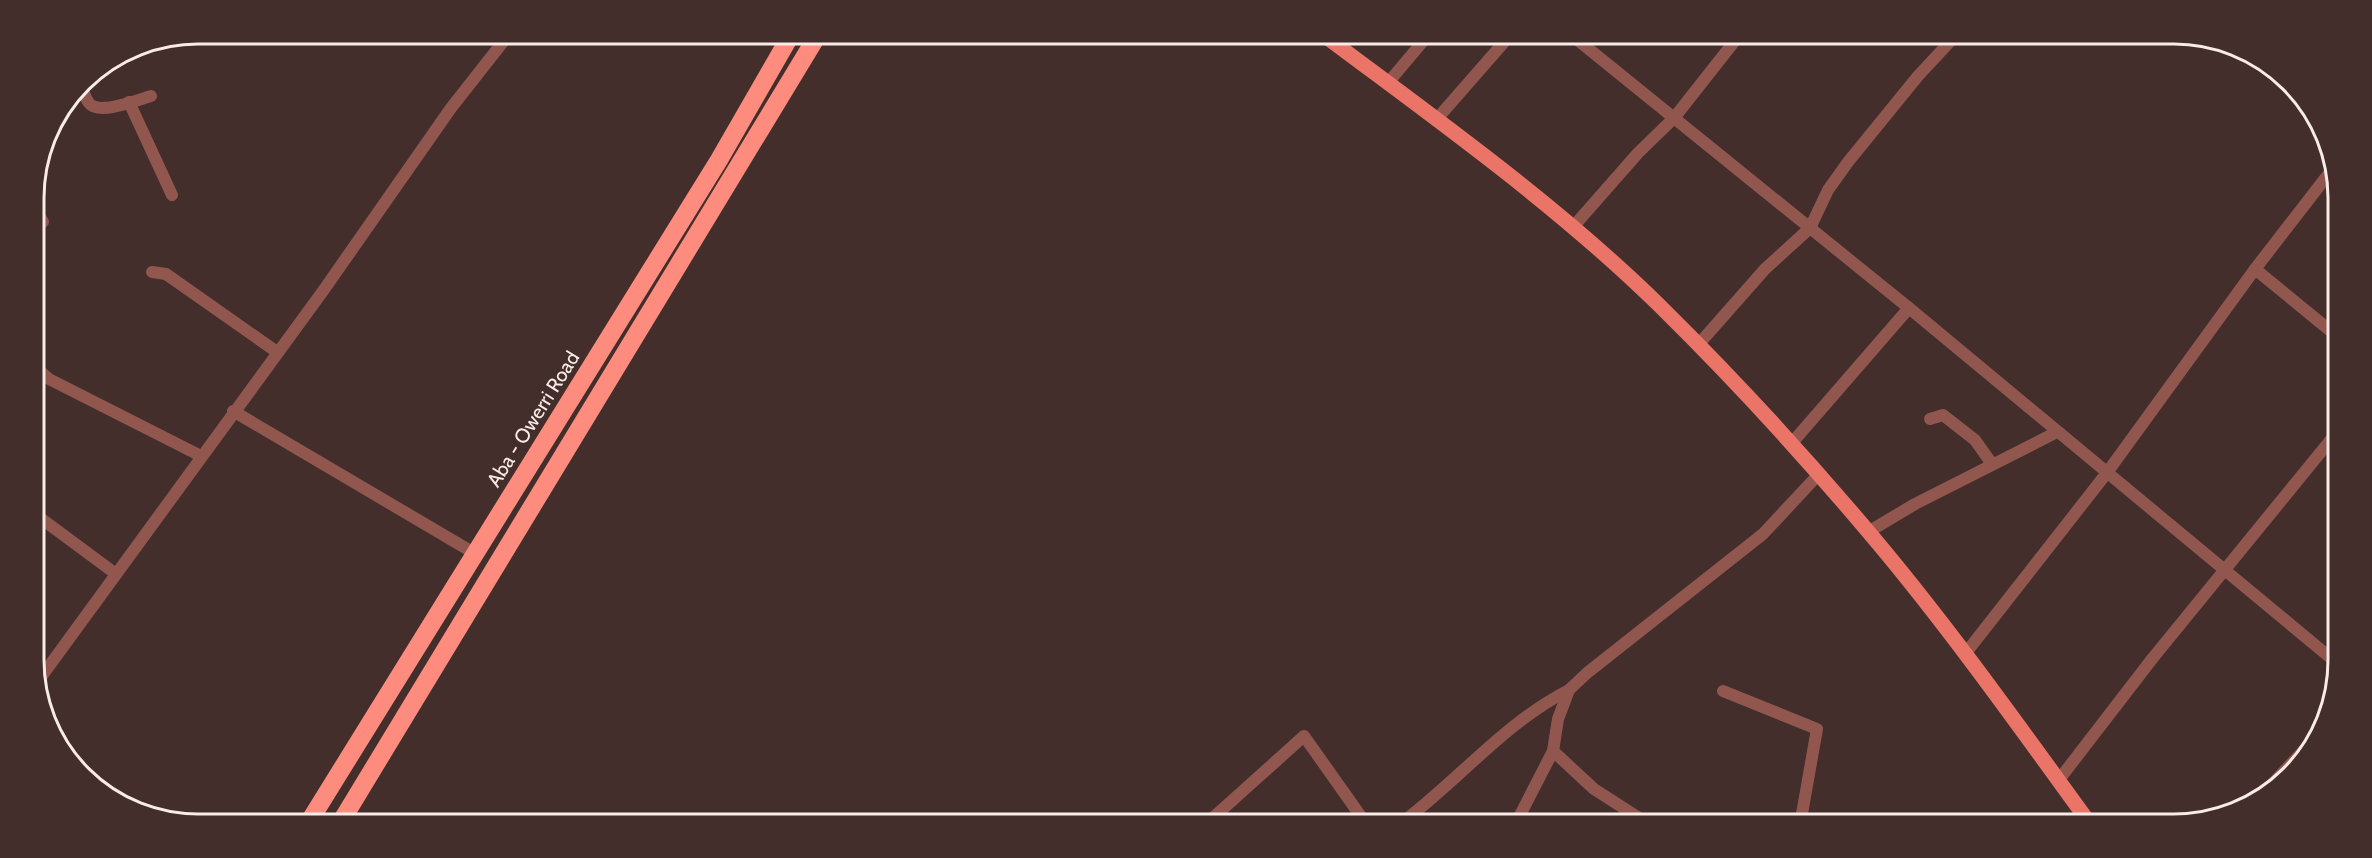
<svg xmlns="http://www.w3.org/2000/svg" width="2372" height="858" viewBox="0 0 2372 858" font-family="Cabin,sans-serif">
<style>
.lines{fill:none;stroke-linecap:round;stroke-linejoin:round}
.minor{stroke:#91574f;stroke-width:12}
.major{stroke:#ea7467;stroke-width:15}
.highway{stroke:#fd8c7e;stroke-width:18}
.labels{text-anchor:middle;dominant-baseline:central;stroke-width:6;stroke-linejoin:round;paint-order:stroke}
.street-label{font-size:20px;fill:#f9ebe8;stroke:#432e2b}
.rim{fill:none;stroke:#f9ebe8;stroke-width:3}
</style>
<rect width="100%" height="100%" fill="#432e2b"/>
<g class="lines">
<g class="minor">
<path d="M1569 33 1909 308 2338 664"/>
<path d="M1387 84 1430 33"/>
<path d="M81 85C83 90 85 98 89 103 99 116 137 100 151 96"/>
<path d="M129 102 172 195"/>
<path d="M1436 120 1512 33"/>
<path d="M33 206 43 222"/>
<path d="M1573 227 1638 153 1674 118 1741 33"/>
<path d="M2255 269 2338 337"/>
<path d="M152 272 166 274 277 352"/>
<path d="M1698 345 1765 269 1810 228 1828 190 1848 162 1918 76 1958 33"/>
<path d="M34 366 49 379 201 456"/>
<path d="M233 411 474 553"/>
<path d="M1930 419 1943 415 1975 440 1992 464"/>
<path d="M1791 444 1909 308"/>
<path d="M35 514 116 574"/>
<path d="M1868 532 1915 504 2057 432"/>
<path d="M1965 654 2106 474 2255 269 2334 167"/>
<path d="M36 684 323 291 451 108 510 33"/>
<path d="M1723 691 1817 729 1800 825"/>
<path d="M1553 751 1594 789 1650 825"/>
<path d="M2058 781 2152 659 2338 431"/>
<path d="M2261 796 2304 750"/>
<path d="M1205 825 1304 736 1367 825"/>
<path d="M1399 825C1457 782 1504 723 1569 690"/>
<path d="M1515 825 1553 751 1558 719 1569 690 1587 673 1763 534 1818 475"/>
<path d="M2071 825 2086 819"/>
</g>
<path class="major" d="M1321 33C1437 120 1556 204 1660 306 1738 383 1812 464 1882 548 1956 637 2023 732 2091 825"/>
<g class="highway">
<path d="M307 825 719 160 792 33"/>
<path d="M339 825 819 33"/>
</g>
</g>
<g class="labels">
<g class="street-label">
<text transform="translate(533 419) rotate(-58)">Aba - Owerri Road</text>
</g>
</g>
<path d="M0 0H2372V858H0ZM198 44H2174A154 154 0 0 1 2328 198V660A154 154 0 0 1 2174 814H198A154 154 0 0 1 44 660V198A154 154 0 0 1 198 44Z" fill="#432e2b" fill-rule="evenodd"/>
<path class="rim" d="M198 44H2174A154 154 0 0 1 2328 198V660A154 154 0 0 1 2174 814H198A154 154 0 0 1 44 660V198A154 154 0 0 1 198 44Z"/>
</svg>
